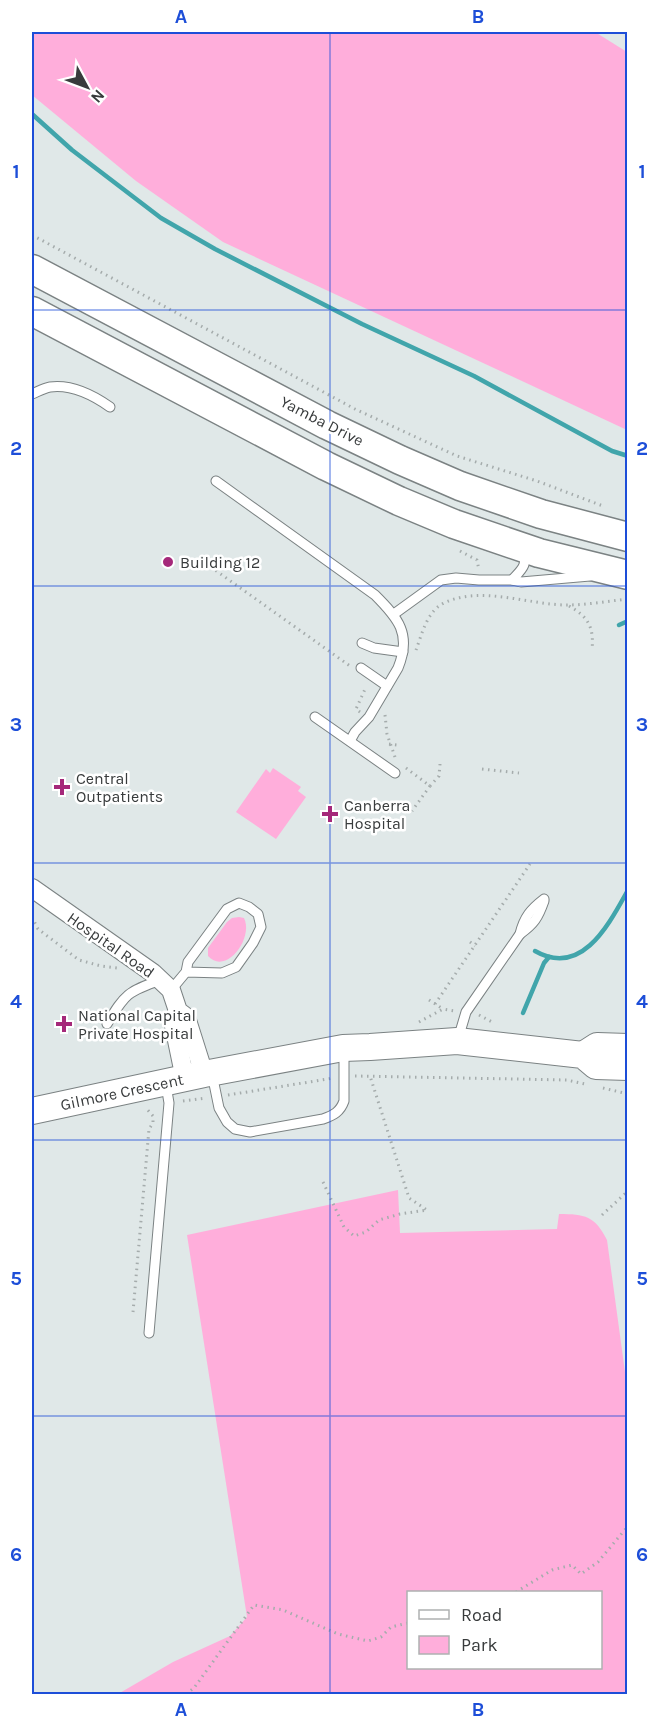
<svg xmlns="http://www.w3.org/2000/svg" width="659" height="1726" viewBox="0 0 659 1726" font-family="Karla,sans-serif">
<style>
.green{fill:#ffaedb;fill-rule:evenodd}
.lines{fill:none;stroke-linecap:round;stroke-linejoin:round}
.stream{stroke:#41a5ab;stroke-width:4.5}
.lane-casing{stroke:#7b8283;stroke-width:11}
.street-casing{stroke:#7b8283;stroke-width:20}
.secondary-casing{stroke:#7b8283;stroke-width:28}
.primary-casing{stroke:#7b8283;stroke-width:31}
.path{stroke:#a5acac;stroke-width:3;stroke-dasharray:1.5 4.5;stroke-linecap:butt}
.lane{stroke:#fff;stroke-width:9}
.street{stroke:#fff;stroke-width:18}
.secondary{stroke:#fff;stroke-width:26}
.primary{stroke:#fff;stroke-width:28}
.grid{fill:none;stroke:#1d4ed8;stroke-width:1.5;stroke-opacity:0.55}
.poi-dot{fill:#a5287a;stroke:#fff;stroke-width:2}
.labels{text-anchor:middle;dominant-baseline:central;stroke-width:5;stroke-linejoin:round;paint-order:stroke}
.street-label{font-size:16px;fill:#383b3c;stroke:#fff}
.poi-label{font-size:16px;fill:#383b3c;stroke:#fff;text-anchor:start}
.neatline{fill:none;stroke:#1d4ed8;stroke-width:2}
.grid-label{font-size:20px;text-anchor:middle;font-weight:bold;fill:#1d4ed8}
</style>
<rect width="100%" height="100%" fill="#e0e8e8"/>
<g class="green">
<path d="M32 32H595L627 52V430L223 242 136 181 32 95Z"/>
<path d="M273 768 301 787 298 791 306 797 276 839 236 812 266 769 270 773Z"/>
<path d="M239 917 244 918C254 938 226 976 208 956V948L227 922 232 918Z"/>
<path d="M398 1190 400 1233 557 1229 559 1214C585 1214 595 1216 607 1240L628 1394 627 1694H118L173 1662 230 1636 247 1617 187 1235ZM408 1592H600V1668H408Z"/>
</g>
<g class="lines">
<g class="stream">
<path d="M32 114 72 150 161 218 215 249 362 324 474 376 612 451 628 456"/>
<path d="M619 625 628 621"/>
<path d="M535 951C582 978 609 924 628 890"/>
<path d="M523 1013 544 963 549 957"/>
</g>
<g class="lane-casing">
<g id="lane">
<path d="M32 394C37 392 44 388 50 387 72 384 93 395 110 407"/>
<path d="M216 481 375 595C398 618 412 634 398 668L369 717 355 732 350 741"/>
<path d="M512 580C520 571 530 564 521 552"/>
<path d="M394 614 441 580 456 578 479 580H512L521 582 590 576"/>
<path d="M362 643 374 648 403 652"/>
<path d="M361 668 387 686"/>
<path d="M315 717 395 773"/>
<path d="M520 934C534 924 538 918 544 901"/>
<path d="M171 990 186 972 188 962 227 909 239 903 249 907 258 914 261 927 253 943 236 967 222 973 186 972"/>
<path d="M107 1024C125 994 128 991 161 980"/>
<path d="M458 1039 466 1012 520 934C524 917 531 909 544 899"/>
<path d="M212 1074 219 1108 227 1122 235 1129 250 1132 323 1119C334 1115 340 1112 344 1101V1050"/>
<path d="M149 1333 169 1103 166 1085"/>
</g>
</g>
<g class="street-casing">
<g id="street">
<path d="M32 888 153 973 171 990 178 1011 186 1017 204 1074"/>
<path d="M178 1011 173 1021 185 1079"/>
</g>
</g>
<g class="secondary-casing">
<g id="secondary">
<path d="M583 1055 597 1046 628 1047"/>
<path d="M32 1111 204 1074 343 1048 370 1047 457 1041 583 1055 596 1066 628 1067"/>
</g>
</g>
<g class="primary-casing">
<g id="primary">
<path d="M32 269 327 425 400 460 460 486 541 514 628 537"/>
<path d="M32 311 326 466 399 501 454 524 539 553 628 575"/>
</g>
</g>
<g class="path">
<path d="M32 235 355 409 457 456 537 481 603 506"/>
<path d="M460 551 477 560 479 570"/>
<path d="M201 560 350 666"/>
<path d="M569 606C589 617 594 628 592 650"/>
<path d="M416 650C422 634 427 611 444 603 481 585 529 605 567 605 587 605 608 601 628 599"/>
<path d="M360 712 356 709 366 687"/>
<path d="M385 715 387 734 395 757"/>
<path d="M389 744 397 745"/>
<path d="M406 768 430 786 412 811"/>
<path d="M482 769 519 773"/>
<path d="M430 786 439 776 440 764"/>
<path d="M32 917 38 929 79 960 101 966 117 968"/>
<path d="M470 942 475 946"/>
<path d="M429 1000 443 1009"/>
<path d="M435 1004 530 864"/>
<path d="M479 1015 494 1023"/>
<path d="M419 1022 443 1009 455 1011"/>
<path d="M355 1076 567 1080 585 1084"/>
<path d="M603 1088 628 1094"/>
<path d="M228 1095 334 1078"/>
<path d="M183 1101 206 1098"/>
<path d="M323 1182 344 1227 354 1236 366 1232 379 1220 400 1214 427 1210 409 1198 370 1076"/>
<path d="M602 1215 628 1191"/>
<path d="M133 1312 149 1129 153 1123V1116L146 1108"/>
<path d="M516 1592 552 1570 572 1565 581 1574 598 1562 628 1526"/>
<path d="M186 1694 194 1688 254 1605 283 1610 338 1634 368 1641 381 1637 391 1627 408 1623"/>
</g>
<use href="#lane" class="lane"/>
<use href="#street" class="street"/>
<use href="#secondary" class="secondary"/>
<use href="#primary" class="primary"/>
</g>
<path class="grid" d="M330 32V1694M32 310H628M32 586H628M32 863H628M32 1140H628M32 1416H628"/>
<g class="poi-dot">
<circle cx="168" cy="562" r="6"/>
<path d="M59 778h6v6h6v6h-6v6h-6v-6h-6v-6h6z"/>
<path d="M327 805h6v6h6v6h-6v6h-6v-6h-6v-6h6z"/>
<path d="M61 1015h6v6h6v6h-6v6h-6v-6h-6v-6h6z"/>
</g>
<g class="labels">
<g class="street-label">
<text transform="translate(322 421) rotate(27)">Yamba Drive</text>
<text transform="translate(111 945) rotate(35)">Hospital Road</text>
<text transform="translate(122 1092) rotate(-12)">Gilmore Crescent</text>
</g>
<g class="poi-label">
<text x="180" y="562">Building 12</text>
<text x="76" y="778">Central<tspan x="76" dy="18">Outpatients</tspan></text>
<text x="344" y="805">Canberra<tspan x="344" dy="18">Hospital</tspan></text>
<text x="78" y="1015">National Capital<tspan x="78" dy="18">Private Hospital</tspan></text>
</g>
</g>
<rect width="659" height="1726" fill="none" stroke="#ffffff" stroke-width="66"/>
<rect x="407" y="1591" width="195" height="78" fill="#ffffff" stroke="#afb1b1" stroke-width="1.5"/>
<rect x="419" y="1610" width="30" height="9" fill="#ffffff" stroke="#afb1b1" stroke-width="1.5"/>
<text x="461" y="1621" font-size="18" fill="#383b3c">Road</text>
<rect x="419" y="1636" width="30" height="18" fill="#ffaedb" stroke="#afb1b1" stroke-width="1.5"/>
<text x="461" y="1651" font-size="18" fill="#383b3c">Park</text>
<g transform="translate(87 87) rotate(131)" stroke="#ffffff" stroke-width="4.5" paint-order="stroke">
<path d="M0-4.5L10 22L0 15L-10 22Z" fill="#383b3c"/>
<text y="-9" font-size="16" font-weight="bold" text-anchor="middle" fill="#383b3c">N</text>
</g>
<rect x="33" y="33" width="593" height="1660" class="neatline"/>
<g class="grid-label">
<text x="181" y="23">A</text>
<text x="478" y="23">B</text>
<text x="16" y="178">1</text>
<text x="642" y="178">1</text>
<text x="16" y="455">2</text>
<text x="642" y="455">2</text>
<text x="16" y="731">3</text>
<text x="642" y="731">3</text>
<text x="16" y="1008">4</text>
<text x="642" y="1008">4</text>
<text x="16" y="1285">5</text>
<text x="642" y="1285">5</text>
<text x="16" y="1561">6</text>
<text x="642" y="1561">6</text>
<text x="181" y="1716">A</text>
<text x="478" y="1716">B</text>
</g>
</svg>
